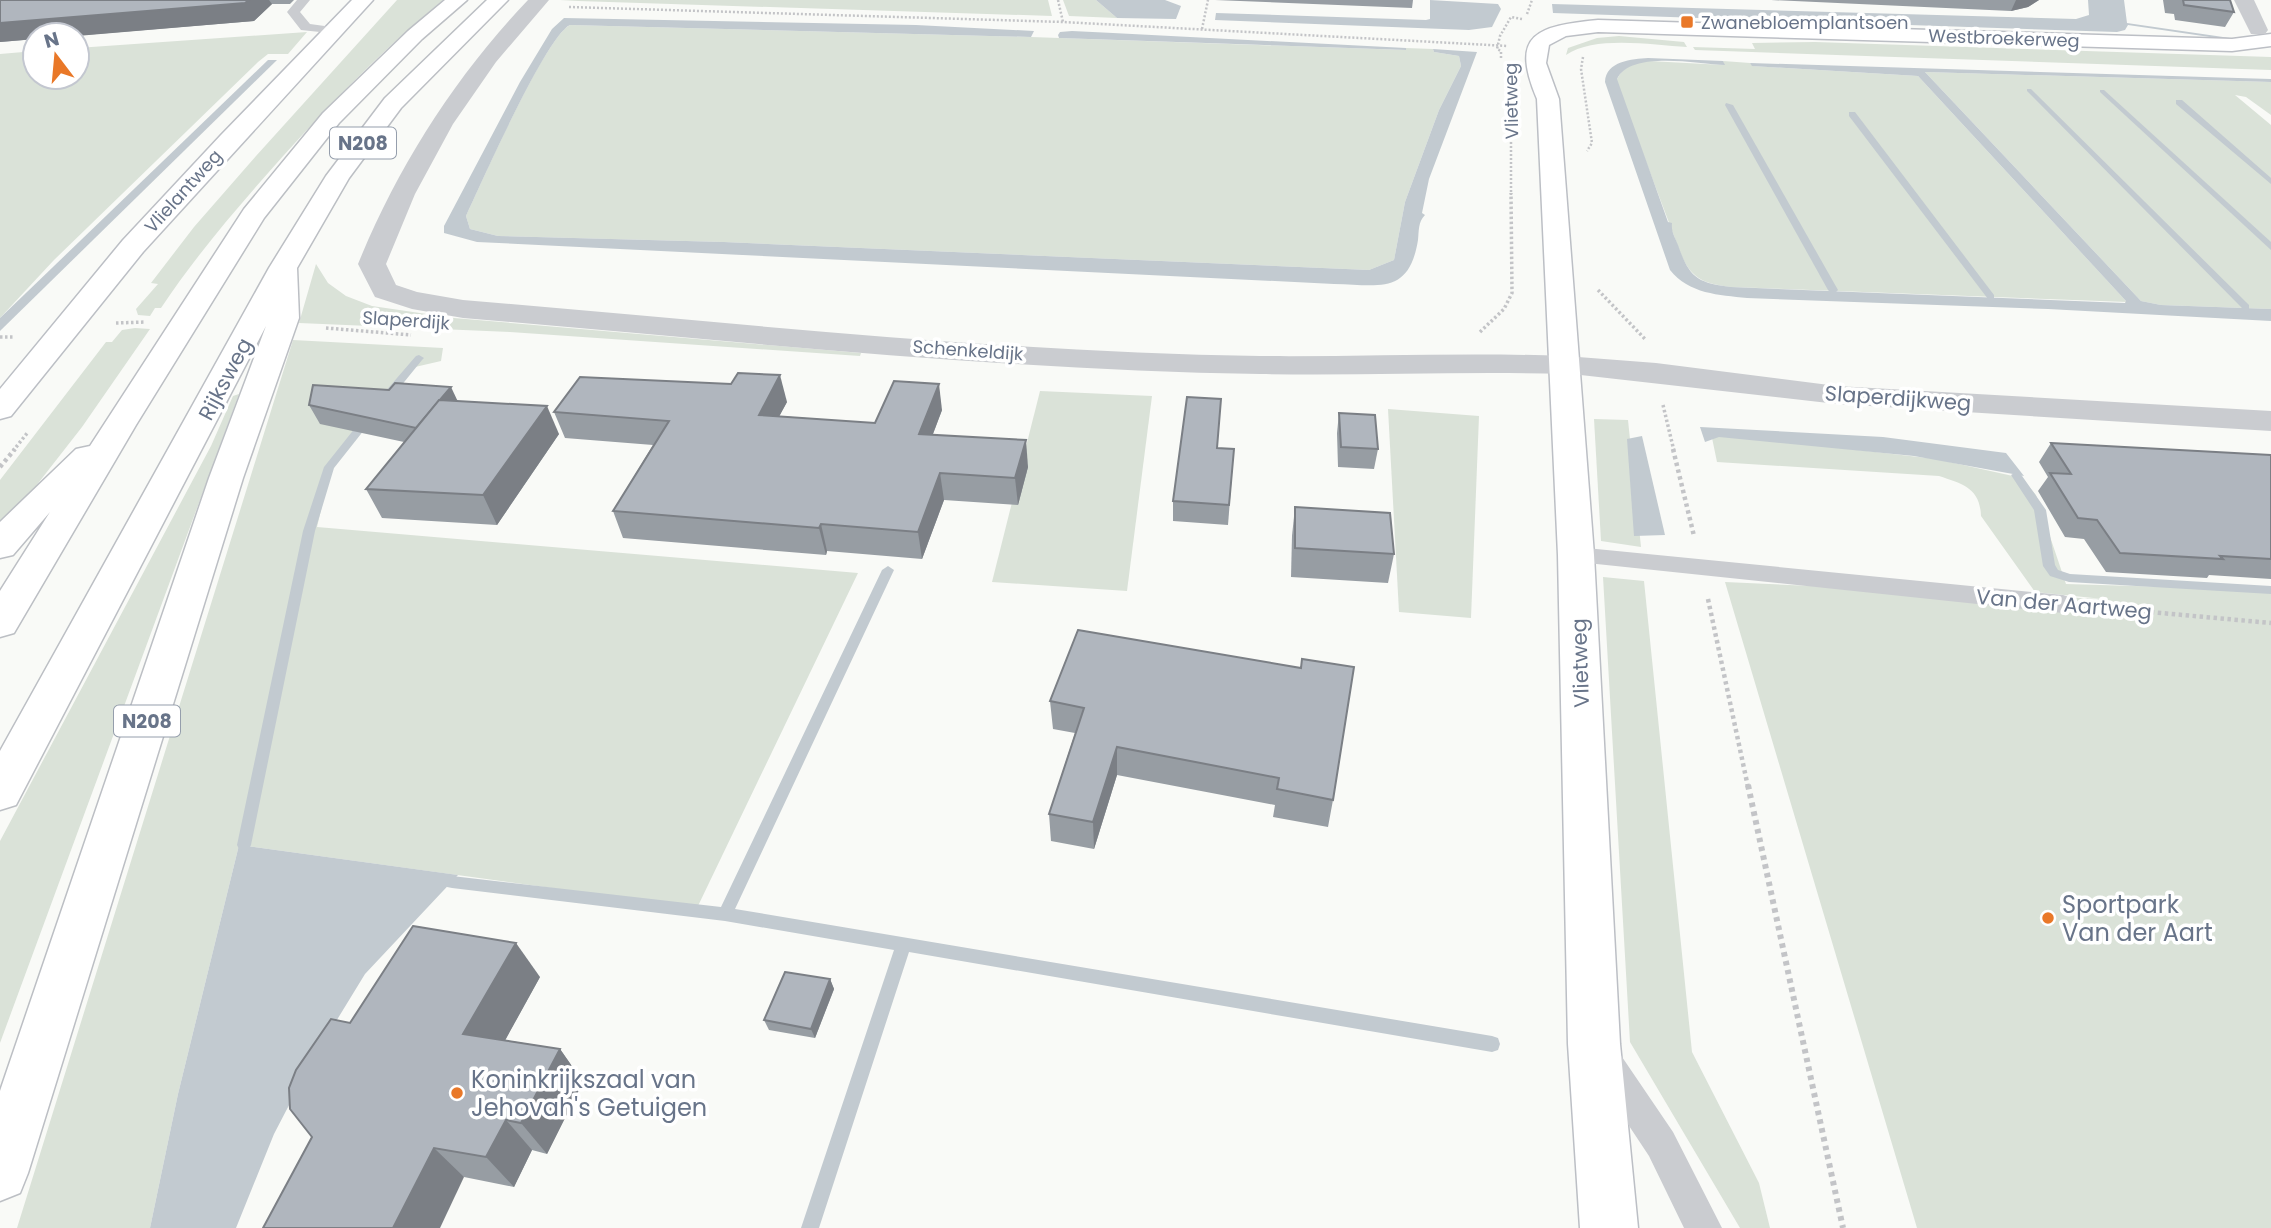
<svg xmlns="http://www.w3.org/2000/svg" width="2271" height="1228" viewBox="0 0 2271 1228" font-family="Poppins,sans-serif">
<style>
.green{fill:#dae2d8}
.water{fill:#c2cad0}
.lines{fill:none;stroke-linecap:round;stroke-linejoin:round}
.stream{fill:#c2cad0;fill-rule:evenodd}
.secondary-casing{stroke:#bcbfc5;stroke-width:3}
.primary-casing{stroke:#bcbfc4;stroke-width:3}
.path-far3{stroke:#c3c4c7;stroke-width:2.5;stroke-dasharray:2 2;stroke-linecap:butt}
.path-far2{stroke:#c3c4c7;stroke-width:3.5;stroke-dasharray:2.5 2.5;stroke-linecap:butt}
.path-far1{stroke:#c3c4c7;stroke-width:4.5;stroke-dasharray:3.5 3.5;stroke-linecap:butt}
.path{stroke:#c3c4c7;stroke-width:6;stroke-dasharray:4.5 4.5;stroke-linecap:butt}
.service{fill:#caccd0;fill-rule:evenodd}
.minor{fill:#caccd0;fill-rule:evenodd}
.tertiary{fill:#caccd0;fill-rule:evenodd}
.secondary{fill:#fff;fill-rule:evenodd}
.primary{fill:#fff;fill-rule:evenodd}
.wall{fill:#979da3}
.shaded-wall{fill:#7b7f85}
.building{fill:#b0b6be;stroke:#7b7f85;stroke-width:2}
.poi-dot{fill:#e97828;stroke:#fff;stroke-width:2.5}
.labels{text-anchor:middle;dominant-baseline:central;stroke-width:7;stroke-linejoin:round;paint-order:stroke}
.far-poi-label{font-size:18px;fill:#687489;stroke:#fff;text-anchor:start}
.far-street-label{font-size:18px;fill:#687489;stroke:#fff}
.shield{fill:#fff;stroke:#959eac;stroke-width:2}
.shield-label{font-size:19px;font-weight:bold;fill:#687489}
.street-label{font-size:21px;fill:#687489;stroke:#fff}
.near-poi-label{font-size:24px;fill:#687489;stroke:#fff;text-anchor:start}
</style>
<rect width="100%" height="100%" fill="#f9faf7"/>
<g class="green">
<path d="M397 0H443C376 55 318 116 261 181 225 222 191 263 161 308H155L150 316 138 315 136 309 158 284 151 283 194 227 256 156Z"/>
<path d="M560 0H1048L1052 16 578 1Z"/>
<path d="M1063 0H1096L1117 18 1069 16Z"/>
<path d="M570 25 1031 37 1405 50 1406 48 1433 49 1434 52 1459 56 1461 66 1439 110 1405 202 1394 260 1369 270 724 242 498 236 470 229 466 216C481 184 545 37 570 25Z"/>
<path d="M307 32 288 54H268L258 62 54 260 0 318V54L35 51V77H77V48Z"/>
<path d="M1619 36 1684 42 1687 47C1652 45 1595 35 1566 55L1568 48 1597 38Z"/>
<path d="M1815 42 2271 57V70L1695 50 1693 47 1755 49 1752 43Z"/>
<path d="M1649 61 1724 65 1723 61 1750 63 1753 66 1918 76 2127 302 1731 287C1706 284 1693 280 1682 257L1617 85V79C1624 66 1634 62 1649 61Z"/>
<path d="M1925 72 2271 82V115L2246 97 2235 95 2271 125V309L2161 305 2141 301Z"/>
<path d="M316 264 328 283 346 296 372 306 454 318 861 353 860 356 510 332 299 323Z"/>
<path d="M135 328 150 329 82 427 0 532V480L106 342H112L122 330Z"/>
<path d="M293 340 443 348 441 361 415 367 332 464 317 527 858 573 697 908 239 845 178 1094 150 1228H17Z"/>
<path d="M1040 391 1152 396 1127 591 992 582Z"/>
<path d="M239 394 0 1043V841L211 446 233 396Z"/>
<path d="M1388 409 1479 416 1471 618 1399 612Z"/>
<path d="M1594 419 1628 420 1641 547 1601 541Z"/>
<path d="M1711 433 1936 459 2022 478 2036 495 2066 584 2271 590V1228H1917L1725 582 2103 599 2035 592 1981 516C1980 488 1963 484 1939 476L1717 462Z"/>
<path d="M1603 577 1644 581 1692 1052 1759 1183 1770 1228H1740L1630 1042Z"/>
</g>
<g class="water">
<path d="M1096 0H1165L1181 6 1176 19 1117 18Z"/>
<path d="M1430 0 1498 4 1501 9 1492 27 1469 30 1215 20 1216 13 1426 20 1430 19Z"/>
<path d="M2088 0H2124L2127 23 2271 44V46L2128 25 2125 30 2117 32 1553 13 1552 4 2076 19 2089 15Z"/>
<path d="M564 18 916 25 1034 31 1031 37 570 25C546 36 481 184 466 216L470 229 498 236 724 242 1369 270 1394 260 1405 202 1439 110 1461 66 1459 56 1434 52 1433 49 1477 52 1429 179 1422 213 1425 215C1418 222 1419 231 1418 240 1409 295 1380 285 1334 284L477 242 444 233V226L520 82 552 29Z"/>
<path d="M1072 31 1113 33 1406 48V50L1059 38 1058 35 1060 32Z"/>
<path d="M1648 58 1723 61 1725 65C1697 64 1631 50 1617 79L1668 222 1672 223C1671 232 1675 237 1678 245 1689 277 1697 283 1731 287L2125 303 2126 301 1918 76 1752 66 1750 63 2271 79V82L1925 72 2141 301 2161 305 2271 309V321L2048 309 1747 298C1719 295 1689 294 1670 270L1605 82C1606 61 1632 59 1648 58Z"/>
<path d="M268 60H277L0 331V318Z"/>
<path d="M1700 427 1883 437 2006 453 2024 476 1914 456 1719 437 1705 442Z"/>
<path d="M1642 436 1665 535 1634 536 1627 439Z"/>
<path d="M239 845 458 875 365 974 313 1059 274 1134 236 1228H150L178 1094Z"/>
</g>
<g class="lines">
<g class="stream">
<path d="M2027 89H2031L2249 305V309H2243L2027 91Z"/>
<path d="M2100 90H2104L2271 242V250L2100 92Z"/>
<path d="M2176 100H2182L2271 178V184L2176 104Z"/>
<path d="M1726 103 1733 105 1838 290 1836 292H1830L1828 290 1725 105Z"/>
<path d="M1849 112H1855L1994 295V299H1988L1849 116Z"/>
<path d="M419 355 424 358 422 360 392 397H384V393L416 356Z"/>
<path d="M367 417 372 420 334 468 315 531 251 845 249 849 244 851 239 849 237 845 303 531 324 467 363 418Z"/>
<path d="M2016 472 2020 473 2046 510 2055 565 2058 570 2070 574 2271 586V594L2069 582 2050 576 2043 566 2034 510 2011 475Z"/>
<path d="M888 566 894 570 735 909 1492 1036 1498 1038 1500 1044 1498 1050 1492 1052 909 952 819 1228H801L894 950 725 921 452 888 447 887 445 882 447 877 452 876 721 907 882 570Z"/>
</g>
<g class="secondary-casing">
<g id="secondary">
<path d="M352 0H373L143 252 11 416 0 419V389L123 240 221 135Z"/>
<path d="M1598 20 2232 39 2271 34V46L2232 51 1598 32 1566 36 1549 45 1546 63 1559 99 1594 555 1620 1044 1638 1228H1580L1568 1044 1558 555 1537 99C1509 33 1538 26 1598 20Z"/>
</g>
</g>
<g class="primary-casing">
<g id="primary">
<path d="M445 0H467L422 39 339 123 264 218 136 425 14 633 0 637V591L50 512 13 555 0 558V522L76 449 90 446 244 209 323 113 408 31Z"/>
<path d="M487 0H508L401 108 349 178 297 268 299 318 243 478 28 1173 20 1193 0 1201V1091L209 478 266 326 16 805 0 810V751L269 268 326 176 385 98Z"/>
</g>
</g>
<g class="path-far3">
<path d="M1058 0 1063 22"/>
<path d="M569 7 1063 22 1508 46"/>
<path d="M1527 14 1532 0"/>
<path d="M1202 29 1208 0"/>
<path d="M1583 57 1581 69 1592 143 1587 151"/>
<path d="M1501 58V51L1497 49 1500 36 1511 17 1522 19"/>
<path d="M1511 98V195"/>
</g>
<g class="path-far2">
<path d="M1598 290 1645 339"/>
<path d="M116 323 145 322"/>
<path d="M326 328 411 335"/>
<path d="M1480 332 1504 309 1512 293 1511 193"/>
<path d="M0 337H15"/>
<path d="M1663 405 1674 451"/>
<path d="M13 451 28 432"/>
</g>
<g class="path-far1">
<path d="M1673 449 1694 536"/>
<path d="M0 467 15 449"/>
<path d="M1708 599 1748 787"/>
<path d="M2095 607 2271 623"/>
</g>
<path class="path" d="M1748 785 1843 1228"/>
<g class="service">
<path d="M297 0H310L300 12 310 24 339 28V34L301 30 287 12Z"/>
<path d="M1576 547 2063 595 2072 598 2075 604 2072 610 2063 613 1568 561 1564 555 1568 549Z"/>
<path d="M1606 1046 1618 1051 1673 1132 1722 1228H1684L1649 1156 1594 1073 1589 1062 1594 1051Z"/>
</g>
<g class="minor">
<path d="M2234 0H2254L2268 30 2265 34H2251Z"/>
<path d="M1565 356 1656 363 1837 386 2271 411V431L1837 404 1554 372 1550 365 1554 358Z"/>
</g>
<path class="tertiary" d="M528 0H549L496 62 453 124 415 194 386 264 396 285 417 292 463 300C728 322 994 352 1260 356 1362 357 1463 352 1565 356L1576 358 1580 365 1576 372 1565 374C1463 371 1362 376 1260 374 994 370 728 340 463 318L412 309 375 297 358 264C398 166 455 77 528 0Z"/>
<use href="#secondary" class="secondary"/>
<use href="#primary" class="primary"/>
</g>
<g class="wall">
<path d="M0 0H294L290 4H272L254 21 0 42Z"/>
<path d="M1215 0H1413L1412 8Z"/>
<path d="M1771 0H2039L2028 7 2011 11Z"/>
<path d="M2163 0H2230L2234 12 2225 27 2175 20 2174 14 2165 13Z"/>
<path d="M458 401 559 434 497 525 382 518 366 489 404 442 320 424 309 405Z"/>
<path d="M787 402 779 416 875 423 942 410 933 434 1028 467 1018 505 944 500 922 559 827 551 826 555 623 538 613 511 653 445 565 438 554 412Z"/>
<path d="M1339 413 1378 449 1374 469 1338 467 1337 433Z"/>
<path d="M2051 443 2271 455V579L2209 575 2207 578 2106 572 2084 539 2065 537 2038 491 2048 477 2039 462Z"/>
<path d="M1217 448 1234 449 1228 525 1173 521V501Z"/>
<path d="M1295 507 1394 554 1388 583 1291 577 1292 536Z"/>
<path d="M1078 630 1333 800 1328 827 1273 817 1275 805 1117 775 1094 849 1051 841 1049 814 1075 733 1053 729 1050 701Z"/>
<path d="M540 977 505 1040 560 1049 583 1082 547 1154 532 1150 514 1187 464 1177 312 1137 350 1023Z"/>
<path d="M830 979 834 989 815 1038 769 1030 764 1020Z"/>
</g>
<g class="shaded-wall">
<path d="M249 0H269L272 4 254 21 77 36 35 35V39L0 42V23Z"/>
<path d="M2016 0H2039L2028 7 2011 11Z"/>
<path d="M780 375 787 402 766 441 759 415Z"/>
<path d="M939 384 942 410 923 460 919 434Z"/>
<path d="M451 387 460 406 416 428Z"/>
<path d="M547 406 559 434 497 525 483 495Z"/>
<path d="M1026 440 1028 467 1018 505 1015 478Z"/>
<path d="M940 473 944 500 922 559 918 532Z"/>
<path d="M821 524 827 551 826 555 819 528Z"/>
<path d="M1117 747V775L1094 849 1093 822Z"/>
<path d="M516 943 540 977 491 1066 463 1034Z"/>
<path d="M830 979 834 989 815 1038 811 1029Z"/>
<path d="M560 1049 583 1082 547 1154 521 1123Z"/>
<path d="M506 1120 532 1150 514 1187 486 1157Z"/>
<path d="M434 1148 464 1177 440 1228H393Z"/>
</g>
<g class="building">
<path d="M0 0H249L245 3 0 23Z"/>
<path d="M2183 0H2230L2234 12 2184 5Z"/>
<path d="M738 373 780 375 759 415 875 423 894 381 939 384 919 434 1026 440 1015 478 940 473 918 532 821 524 819 528 613 511 669 421 554 412 580 377 731 384Z"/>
<path d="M395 383 451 387 416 428 309 405 313 385 389 390Z"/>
<path d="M1187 397 1221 399 1217 448 1234 449 1229 505 1173 501Z"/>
<path d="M439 400 547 406 483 495 366 489Z"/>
<path d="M1339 413 1375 415 1378 449 1341 447Z"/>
<path d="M2051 443 2271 455V559L2220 556 2223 559 2120 553 2097 520 2078 518 2050 473 2071 474Z"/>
<path d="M1295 507 1390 513 1394 554 1295 548Z"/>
<path d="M1078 630 1301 668 1302 659 1354 667 1333 800 1277 789 1279 778 1117 747 1093 822 1049 814 1084 708 1050 701Z"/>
<path d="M413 926 516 943 463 1034 560 1049 521 1123 506 1120 486 1157 434 1148 393 1228H263L312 1137 290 1109 289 1088 296 1070 331 1019 350 1023Z"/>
<path d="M785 972 830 979 811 1029 764 1020Z"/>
</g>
<g class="poi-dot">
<rect x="1680" y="15" width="14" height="14" rx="3.5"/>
<circle cx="2048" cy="918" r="7"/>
<circle cx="457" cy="1093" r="7"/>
</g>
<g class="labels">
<g class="far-poi-label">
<text x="1701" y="22">Zwanebloemplantsoen</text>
</g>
<g class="far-street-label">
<text transform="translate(2004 38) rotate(2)">Westbroekerweg</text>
<text transform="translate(1511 101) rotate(-91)">Vlietweg</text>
<text transform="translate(183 191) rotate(-48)">Vlielantweg</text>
<text transform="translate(406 320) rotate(4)">Slaperdijk</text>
<text transform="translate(968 350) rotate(4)">Schenkeldijk</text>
</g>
<g class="shield">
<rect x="330" y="127.5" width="66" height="31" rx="5"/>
<rect x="114" y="705.5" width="66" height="31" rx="5"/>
</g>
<g class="shield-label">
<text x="363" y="143">N208</text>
<text x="147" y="721">N208</text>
</g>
<g class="street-label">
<text transform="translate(225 379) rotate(-62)">Rijksweg</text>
<text transform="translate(1898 398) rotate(4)">Slaperdijkweg</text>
<text transform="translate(2064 604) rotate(5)">Van der Aartweg</text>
<text transform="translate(1580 663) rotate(-92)">Vlietweg</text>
</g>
<g class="near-poi-label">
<text x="2062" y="904">Sportpark<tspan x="2062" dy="28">Van der Aart</tspan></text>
<text x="471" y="1079">Koninkrijkszaal van<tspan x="471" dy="28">Jehovah's Getuigen</tspan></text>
</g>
</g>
<g transform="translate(56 56) rotate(344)"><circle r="33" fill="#ffffff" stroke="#c3c7d0" stroke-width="2"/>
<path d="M0-5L12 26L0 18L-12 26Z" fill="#e97828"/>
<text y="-10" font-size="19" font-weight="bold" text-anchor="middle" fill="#687489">N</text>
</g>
</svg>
